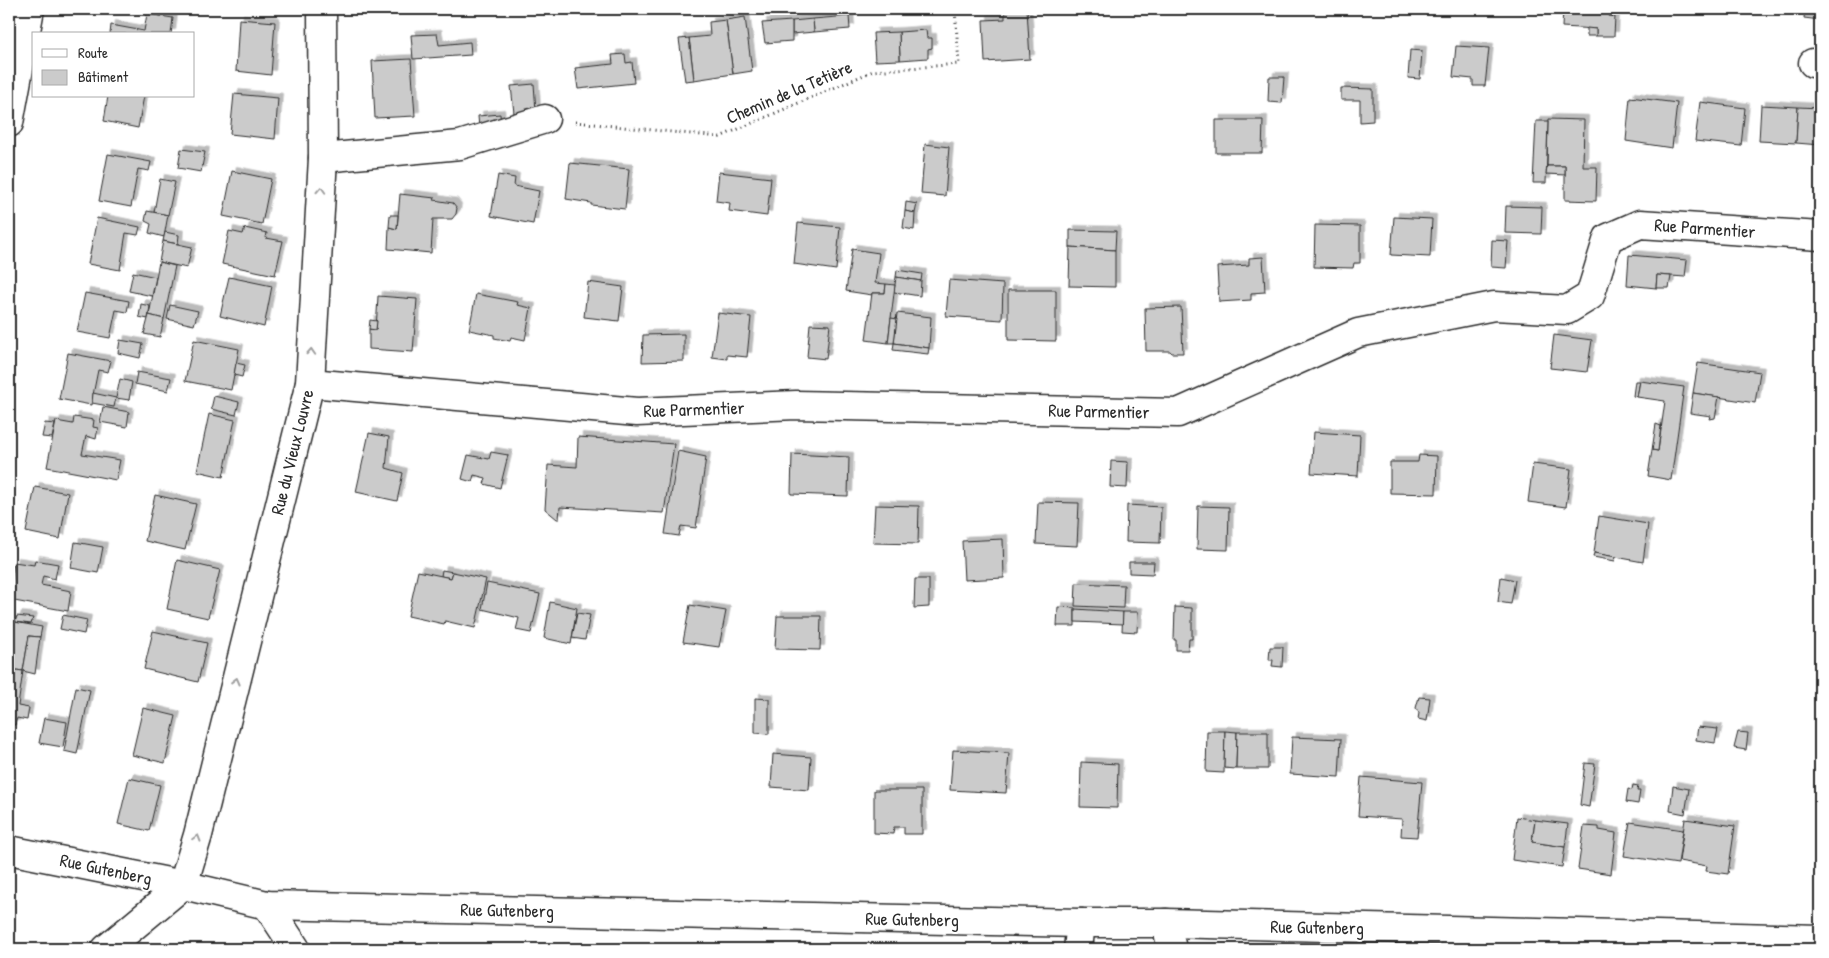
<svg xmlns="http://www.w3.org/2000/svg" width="1829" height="958" viewBox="0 0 1829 958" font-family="'Patrick Hand',sans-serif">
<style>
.building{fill:#cbcbcb;stroke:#2b2b2b;filter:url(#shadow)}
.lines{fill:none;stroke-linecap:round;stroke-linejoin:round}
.minor-casing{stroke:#2b2b2b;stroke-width:31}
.path{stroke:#2b2b2b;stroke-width:3;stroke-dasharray:1 4;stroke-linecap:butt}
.minor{stroke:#fff;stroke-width:28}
.oneway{stroke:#a0a0a0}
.labels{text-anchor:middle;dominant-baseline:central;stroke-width:4;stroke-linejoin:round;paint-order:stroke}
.street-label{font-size:18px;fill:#2b2b2b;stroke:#fff}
</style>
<defs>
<filter id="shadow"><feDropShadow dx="4.5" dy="-4.5" stdDeviation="0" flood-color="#0004"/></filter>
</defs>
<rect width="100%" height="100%" fill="#fff"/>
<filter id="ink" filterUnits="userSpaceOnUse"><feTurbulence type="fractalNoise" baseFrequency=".02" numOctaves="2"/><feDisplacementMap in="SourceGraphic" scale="10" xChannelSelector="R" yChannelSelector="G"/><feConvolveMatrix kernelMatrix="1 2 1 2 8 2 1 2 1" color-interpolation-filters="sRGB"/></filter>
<g filter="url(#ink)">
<g class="building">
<path d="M117 9H142L141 13Z"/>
<path d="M1005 9H1027L1030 59 985 62 983 20 1005 19Z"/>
<path d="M1074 9H1118V10L1074 11Z"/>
<path d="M1563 9H1609V16L1615 17 1614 36H1596V29L1562 27Z"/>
<path d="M1805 9H1820V20L1804 18Z"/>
<path d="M147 14 173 18 171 34H110L111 25 144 31Z"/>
<path d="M849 16 850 29 814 32 813 19Z"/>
<path d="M745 17 752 71 733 74 726 20Z"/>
<path d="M239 19 275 22 271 75 236 71Z"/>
<path d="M813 19 814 32 792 34V21Z"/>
<path d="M726 20 733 74 694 80 689 38 710 36 709 22Z"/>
<path d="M792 21V41L765 43 762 23Z"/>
<path d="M1587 28 1596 29V36H1587Z"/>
<path d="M926 30 927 38H932V48L928 49V58L900 60 899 32Z"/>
<path d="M899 32 900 60 875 61 873 33Z"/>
<path d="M437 34 439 45 470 42 471 55 413 59 411 35Z"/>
<path d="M689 38 694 80 685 81 679 39Z"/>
<path d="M1456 46 1489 48 1485 86H1473V79L1453 77Z"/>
<path d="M1410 50 1422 51 1420 79 1408 78Z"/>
<path d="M625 54 626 63 632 62 634 83 578 89 575 68 613 64 612 55Z"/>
<path d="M411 59 415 116 375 118 372 61Z"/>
<path d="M1269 77H1284L1282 103 1268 102Z"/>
<path d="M534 84 536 111 514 113 511 86Z"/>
<path d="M1341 88 1373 89V121L1360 122V100H1341Z"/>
<path d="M234 94 278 98 275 139 230 134Z"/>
<path d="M108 96H144L138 128 104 121Z"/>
<path d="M1630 97 1677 103 1672 148 1626 141Z"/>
<path d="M1700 102 1745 108 1741 146 1695 141Z"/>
<path d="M1761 105 1798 107 1796 143 1759 141Z"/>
<path d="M1798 107 1820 108V145L1796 143Z"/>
<path d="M500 114 501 127 479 128 478 116Z"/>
<path d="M1548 119 1584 120 1583 167H1597L1596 201 1565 200V166H1547Z"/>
<path d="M1216 120H1263L1262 153H1216Z"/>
<path d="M1536 121H1548L1546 183H1533Z"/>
<path d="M925 144 949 147 945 196 921 194Z"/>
<path d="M181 149 205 152 201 172 178 168Z"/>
<path d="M108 154 151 162 149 171 138 169 131 207 99 201Z"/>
<path d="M570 163 629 169 625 209 591 205V203L566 199Z"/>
<path d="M1547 166H1565V175L1546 174Z"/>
<path d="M232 171 271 179 262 224 223 216Z"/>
<path d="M719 172 771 178 767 216 729 211 730 203 716 201Z"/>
<path d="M498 175 515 178 514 186 539 191 533 224 491 216Z"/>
<path d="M160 179 175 182 168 215 154 212Z"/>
<path d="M400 194 435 198 434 200 453 203 457 208 456 214 452 219H433L431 253 388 249 389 227 397 229Z"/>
<path d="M906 202 917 204 915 213 905 211Z"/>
<path d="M1506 206 1542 207 1541 234 1505 233Z"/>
<path d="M147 211 168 215 164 237 149 233 151 224 145 221Z"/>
<path d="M905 211 915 213 914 230 903 228Z"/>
<path d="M390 215H398L397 229 389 227Z"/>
<path d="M1394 217 1432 219 1430 257 1391 255Z"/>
<path d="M97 218 140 227 138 235 126 233 120 270 88 264Z"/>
<path d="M798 223 840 227 836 270 794 264Z"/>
<path d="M1315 225 1360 226V263H1354L1353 268 1314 267Z"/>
<path d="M245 228 267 233 266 238 283 241 275 275 222 264 229 231 243 234Z"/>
<path d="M1070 230 1116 231 1115 250 1070 247Z"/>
<path d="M165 232 179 235 178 244 163 241Z"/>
<path d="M1492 240 1508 241 1506 268 1491 267Z"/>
<path d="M163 241 192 247 187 268 159 262Z"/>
<path d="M1070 247 1115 250V287L1069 286Z"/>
<path d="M852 249 879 253 875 283 886 284 885 293H872V295L846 291Z"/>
<path d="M1629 255 1687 260 1685 277 1657 275 1656 288 1627 285Z"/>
<path d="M1263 257 1265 292 1251 293V300L1219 302 1217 267 1249 265V258Z"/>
<path d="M159 262 175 266 164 319 149 315Z"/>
<path d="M897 270 922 274 921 281 896 277Z"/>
<path d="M133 272 156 277 152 296 129 291Z"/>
<path d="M1657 275 1671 276 1669 288H1656Z"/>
<path d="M229 277 272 286 264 327 220 316Z"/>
<path d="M896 277 921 281 920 296 894 292Z"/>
<path d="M949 280 1003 284 1002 320 946 316Z"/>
<path d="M588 282 623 287 619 321 584 317Z"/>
<path d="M886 284 895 285 888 343 866 340 872 293H885Z"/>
<path d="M1008 290H1056V341L1008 340Z"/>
<path d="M85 293 129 301 127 312 116 310 110 338 77 332Z"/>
<path d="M476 294 518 302 517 305 531 308 525 340 511 337 510 341 494 338V335L469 330Z"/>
<path d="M378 296 417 299 413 352 369 349V329L376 330Z"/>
<path d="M141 304 150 306 148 319 139 317Z"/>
<path d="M170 305 198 311 194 325 167 319Z"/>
<path d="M1181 307 1183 353H1172L1170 351H1146L1145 308Z"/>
<path d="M718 313 751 317 747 357 727 355V359L712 357Z"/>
<path d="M897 313 931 317 929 348 894 343Z"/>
<path d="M149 315 164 319 160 337 144 334Z"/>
<path d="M891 318 897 319 894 343H888Z"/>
<path d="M370 320 377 321 376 330 369 329Z"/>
<path d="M810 324 830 325 826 359 807 357Z"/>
<path d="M684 334V361L642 362 643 335Z"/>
<path d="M1554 335 1592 340 1587 372 1550 368Z"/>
<path d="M120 340 143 344 140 358 118 353Z"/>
<path d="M194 340 239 349 231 390 185 381Z"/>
<path d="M894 343 929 348 928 354 893 350Z"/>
<path d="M68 353 111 361 108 372 98 370 91 405 59 399Z"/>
<path d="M236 363 245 365 242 377 234 375Z"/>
<path d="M1698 363 1760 372 1755 403 1693 393Z"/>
<path d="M137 372 171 378 168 391 135 384Z"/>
<path d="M120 379 132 382 129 400 116 398Z"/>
<path d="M1635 381H1640L1637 397 1633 396Z"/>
<path d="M1640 381 1684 387 1671 480 1648 476 1652 450 1658 451 1665 401 1637 397Z"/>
<path d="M93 393 116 398 114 407 92 403Z"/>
<path d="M1693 393 1719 397 1715 418 1710 419 1711 416 1690 413Z"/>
<path d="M214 396 239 402 236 415 211 409Z"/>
<path d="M103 407 129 412 127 427 100 422Z"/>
<path d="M209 414 235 420 223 477 197 471Z"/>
<path d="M74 417 94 420 93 427 98 428 96 439 86 436 82 454 120 460 116 480 47 467 56 421 73 424Z"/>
<path d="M45 423 55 424 52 438 42 437Z"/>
<path d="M1656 424 1661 426 1658 451 1652 450Z"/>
<path d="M1314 432 1360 435 1358 476 1311 473Z"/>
<path d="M369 433 389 437 386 468 403 473 397 501 356 492Z"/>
<path d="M578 437 674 444 664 513 560 507 559 519H557L545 509 548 465 577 467Z"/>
<path d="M678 451 706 457 696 528 681 526 679 536 665 534Z"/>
<path d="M491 452 508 455 500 488 484 484 486 478 474 475 472 482 462 479 468 455 489 459Z"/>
<path d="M792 454 849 457 848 496 791 494Z"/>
<path d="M1419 455 1437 456 1436 494 1390 493V462H1418Z"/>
<path d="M1111 461 1128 462 1127 488 1110 487Z"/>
<path d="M1533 464 1571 469 1566 507 1528 502Z"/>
<path d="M35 487 68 493 60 539 26 532Z"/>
<path d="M155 495 196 504 185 550 145 541Z"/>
<path d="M1038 502 1079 503 1077 546 1036 544Z"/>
<path d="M875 505 919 506 918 544 873 543Z"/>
<path d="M1127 505 1161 507 1160 543 1126 542Z"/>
<path d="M1198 506 1229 507 1228 550 1197 549Z"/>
<path d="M1599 516 1648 524 1643 562 1594 553Z"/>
<path d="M1003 539 1004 578 964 580 962 541Z"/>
<path d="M75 542 103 547 98 573 71 568Z"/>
<path d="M1594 553 1616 557 1615 561 1593 557Z"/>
<path d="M35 560 58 564 55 579 43 576 41 585 71 591 68 611 9 600 14 562 34 565Z"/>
<path d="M177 560 220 570 208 618 167 609Z"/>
<path d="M1129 562H1154L1153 574 1129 573Z"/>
<path d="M442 570 453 572 451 578 441 576Z"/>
<path d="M418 571 451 578 453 572 486 579 475 628 445 621 444 624 408 616Z"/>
<path d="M1501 577 1515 580 1511 604 1498 602Z"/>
<path d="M915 579H929V607L914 608Z"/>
<path d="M487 583 540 594 531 633 516 630 519 618 482 609Z"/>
<path d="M1076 583 1124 585 1123 608 1075 606Z"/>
<path d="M550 602 577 608 571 644 544 638Z"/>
<path d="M690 605 726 611 719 647 683 642Z"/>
<path d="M1058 607 1075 608V626H1057Z"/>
<path d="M1175 607 1192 608V639H1189L1188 650H1176V640H1174Z"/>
<path d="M1075 609 1123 612V624L1075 622Z"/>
<path d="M1123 612H1138L1137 632 1122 631Z"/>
<path d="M577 613 590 615 585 640 572 638Z"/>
<path d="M63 615 87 620 84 634 60 629Z"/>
<path d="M17 616 33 618 31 624 15 622Z"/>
<path d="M777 616H821L820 650 775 649Z"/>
<path d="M9 621 42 627 40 637 29 636 23 671 9 669Z"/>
<path d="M153 631 207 643 198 682 144 669Z"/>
<path d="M29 636 40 637 35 674 23 671Z"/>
<path d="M1270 647H1283L1282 667 1272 666 1273 660H1269Z"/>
<path d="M9 669 23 671 18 706 29 708 27 720 17 718 15 725 9 724Z"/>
<path d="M76 687 90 690 77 754 64 751Z"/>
<path d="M1419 697 1430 698 1427 721 1418 719 1419 713 1416 708Z"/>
<path d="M755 698 769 699V734L755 733Z"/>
<path d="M143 708 176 716 165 763 132 755Z"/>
<path d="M44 718 67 722 63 747 39 743Z"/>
<path d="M1698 727 1718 729 1715 743 1696 740Z"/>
<path d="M1207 731H1225L1224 773 1206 772Z"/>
<path d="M1225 731 1237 732 1236 769 1224 768Z"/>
<path d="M1237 732H1268V769H1236Z"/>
<path d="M1738 732 1748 733 1746 750 1734 748Z"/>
<path d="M1292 737 1341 739 1339 777 1290 774Z"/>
<path d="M953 750 1009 753 1006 793 950 790Z"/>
<path d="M773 754 811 757 809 790 771 787Z"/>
<path d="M1081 762 1118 764 1117 808 1080 807Z"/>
<path d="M1585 763 1595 764 1589 807 1580 805Z"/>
<path d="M1361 777 1422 782 1417 837 1401 836 1402 819 1358 816Z"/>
<path d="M129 778 160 785 149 831 118 824Z"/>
<path d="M1633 785 1638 786 1637 791H1640L1638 804 1626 802 1628 789 1632 790Z"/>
<path d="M1673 786 1689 789 1685 814 1670 811Z"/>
<path d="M874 790H922V834H904V827H894L893 834 874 833Z"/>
<path d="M1517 817 1535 820 1532 842 1565 847 1562 867 1512 860Z"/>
<path d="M1685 819 1735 826 1728 874 1706 871 1707 866 1679 861Z"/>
<path d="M1535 820 1568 824 1565 847 1532 842Z"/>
<path d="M1630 822 1683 830 1678 864 1624 856Z"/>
<path d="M1584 826 1599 827V830L1616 833 1611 874 1578 869Z"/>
</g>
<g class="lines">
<g class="minor-casing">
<g id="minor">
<path d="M1813 63H1820"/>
<path d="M9 123 30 9"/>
<path d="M323 158 460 145 545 119"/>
<path d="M310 383 637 412 796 405 1178 413 1358 333 1494 306 1567 310 1590 296 1608 238 1640 224 1820 236"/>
<path d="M9 850 183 885 267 905 1081 923H1166L1820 939"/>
<path d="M267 905 296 949"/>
<path d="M1166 923 1172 949"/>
<path d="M106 949 183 885 198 835 310 383 323 158 322 9"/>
<path d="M1078 949 1081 923"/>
</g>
</g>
<path class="path" d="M575 122 720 137 873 71 959 64 955 9"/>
<use href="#minor" class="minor"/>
</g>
<defs><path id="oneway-chevron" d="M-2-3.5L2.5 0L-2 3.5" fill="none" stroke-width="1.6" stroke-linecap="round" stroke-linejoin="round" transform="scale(1.25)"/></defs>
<g class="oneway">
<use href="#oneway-chevron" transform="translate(321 190) rotate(-87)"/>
<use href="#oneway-chevron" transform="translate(311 352) rotate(-87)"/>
<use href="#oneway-chevron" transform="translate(236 681) rotate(-76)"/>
<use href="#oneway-chevron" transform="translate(197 838) rotate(-74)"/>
</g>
</g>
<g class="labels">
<g class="street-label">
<text transform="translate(789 92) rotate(-23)">Chemin de la Tetière</text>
<text transform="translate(1705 228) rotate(4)">Rue Parmentier</text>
<text transform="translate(694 409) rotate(-2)">Rue Parmentier</text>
<text transform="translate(1099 411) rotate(1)">Rue Parmentier</text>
<text transform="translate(292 452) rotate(-76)">Rue du Vieux Louvre</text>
<text transform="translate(106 869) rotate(12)">Rue Gutenberg</text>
<text transform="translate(507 910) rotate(1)">Rue Gutenberg</text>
<text transform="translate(912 919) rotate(1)">Rue Gutenberg</text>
<text transform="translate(1317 927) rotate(1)">Rue Gutenberg</text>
</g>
</g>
<rect width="1829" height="958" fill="none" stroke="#fff" stroke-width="30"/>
<rect x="15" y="15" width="1799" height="928" fill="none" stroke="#2b2b2b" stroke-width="2" filter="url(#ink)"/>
<rect x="32" y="32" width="162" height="65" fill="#ffffff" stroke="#aaaaaa"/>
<rect x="42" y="49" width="25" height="8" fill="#ffffff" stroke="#aaaaaa"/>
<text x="78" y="58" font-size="15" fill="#2b2b2b">Route</text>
<rect x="42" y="70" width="25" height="15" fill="#cbcbcb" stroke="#aaaaaa"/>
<text x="78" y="82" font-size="15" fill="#2b2b2b">Bâtiment</text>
</svg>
